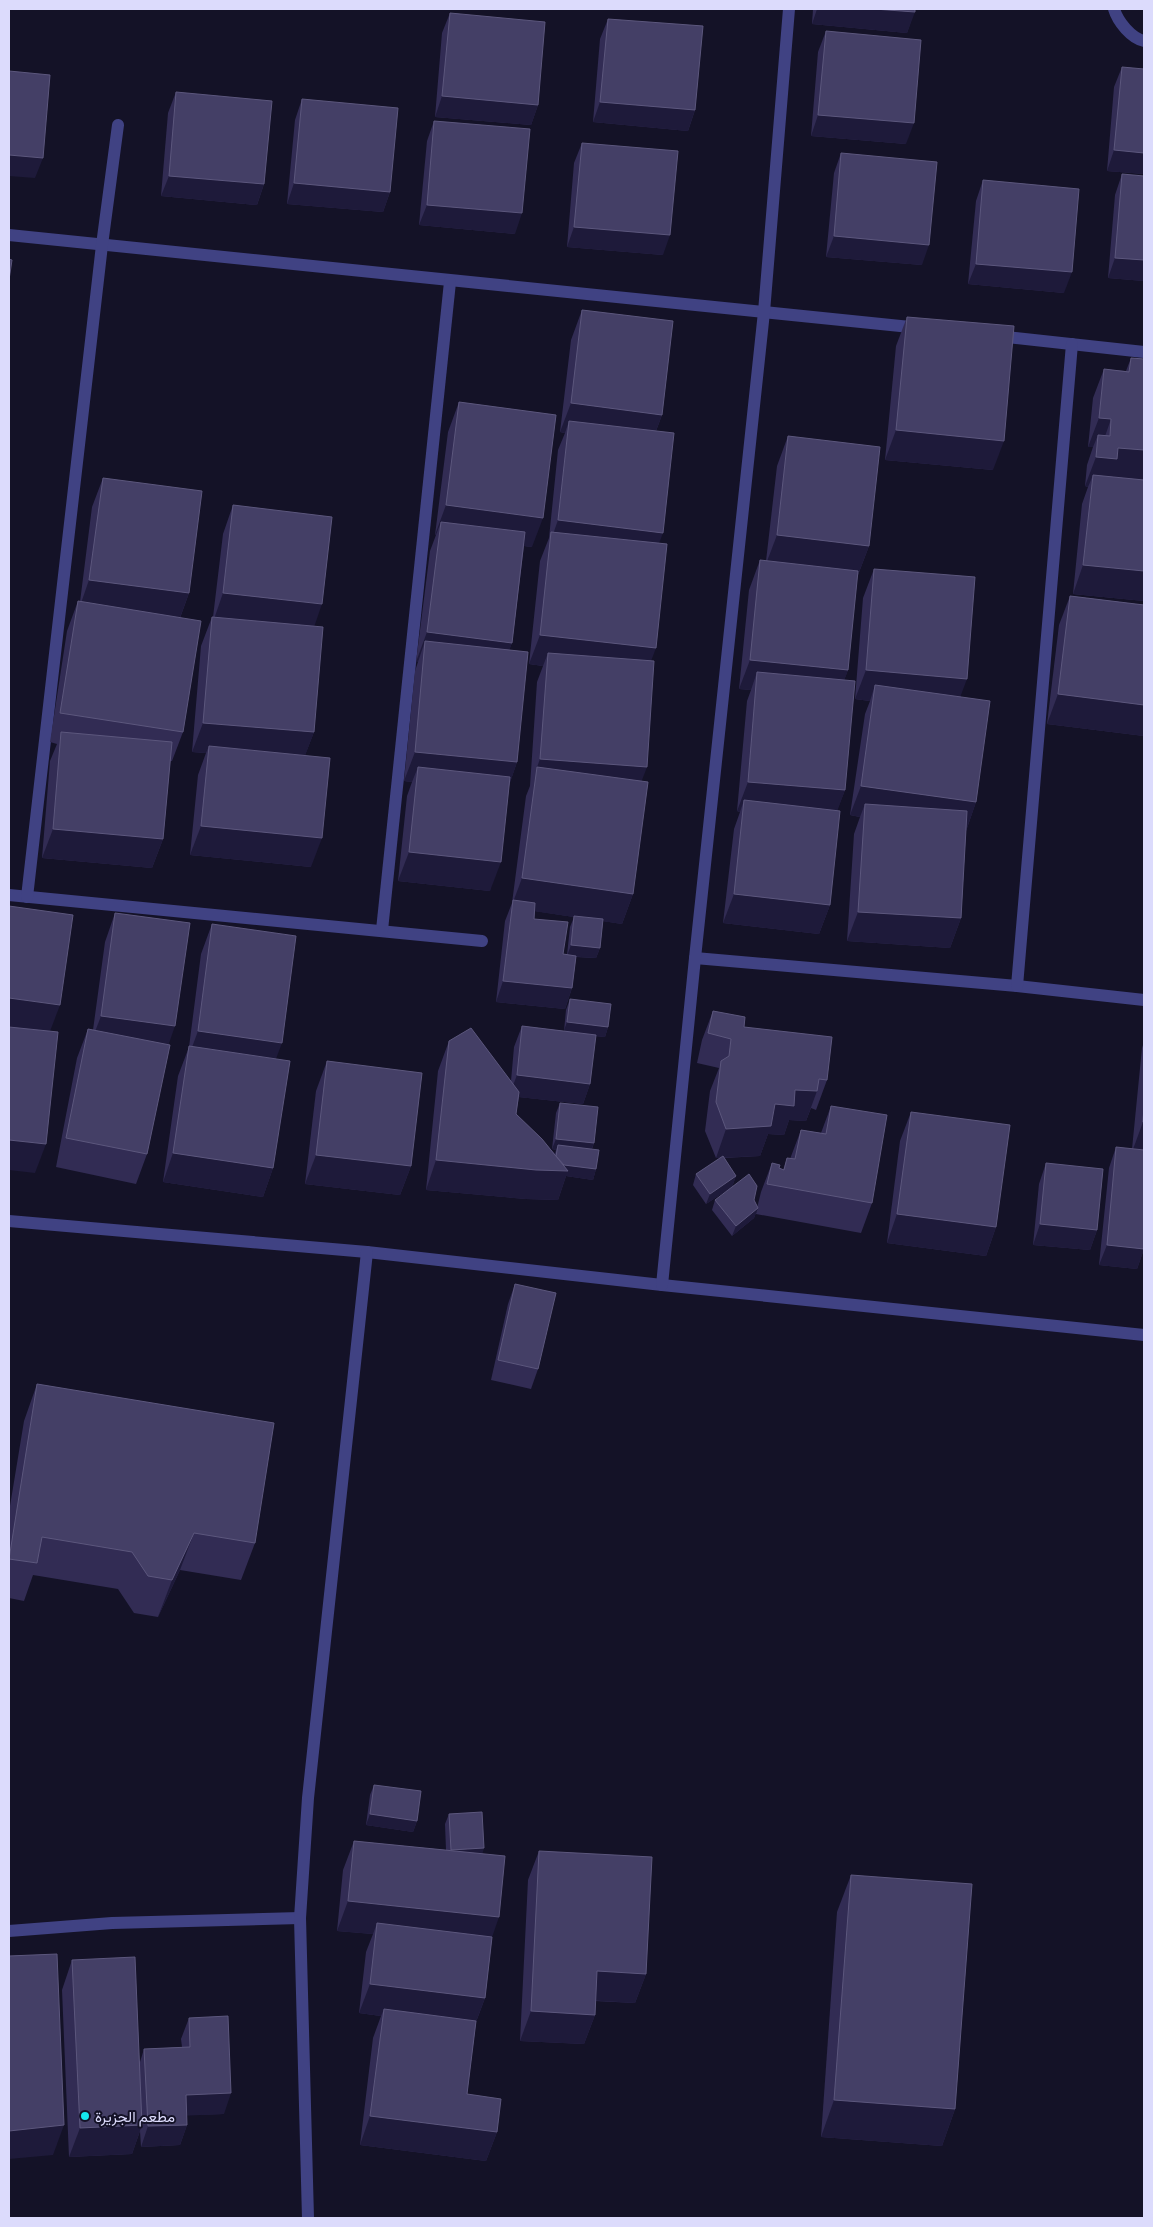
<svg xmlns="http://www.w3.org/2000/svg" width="1153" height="2227" viewBox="0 0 1153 2227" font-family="'PT Sans Narrow',Vazirmatn,sans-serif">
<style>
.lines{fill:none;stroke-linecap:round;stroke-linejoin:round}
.minor{stroke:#404283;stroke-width:12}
.wall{fill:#322c54;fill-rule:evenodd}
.shaded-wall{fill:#1e1a3a}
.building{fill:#443f66;stroke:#5c577d}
.poi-dot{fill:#15e7ee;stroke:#141227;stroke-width:2}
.labels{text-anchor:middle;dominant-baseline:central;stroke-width:4;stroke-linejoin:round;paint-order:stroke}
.poi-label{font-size:15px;fill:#dcdbfc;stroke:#141227;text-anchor:start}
</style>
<rect width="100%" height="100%" fill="#141227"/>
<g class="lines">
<g class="minor">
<path d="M1114 9C1118 22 1131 38 1144 41"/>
<path d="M9 235 920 328"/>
<path d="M998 336 1144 352"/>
<path d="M9 895 482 941"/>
<path d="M27 897 102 245 118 125"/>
<path d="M382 930 450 282"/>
<path d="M695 958 1017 986 1144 1000"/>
<path d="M1017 986 1072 344"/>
<path d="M9 1221 367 1252 662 1285 1144 1335"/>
<path d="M662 1285 695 958 764 312 789 9"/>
<path d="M9 1931 112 1923 300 1918"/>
<path d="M308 2218 300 1918 308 1798 367 1252"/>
</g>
</g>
<g class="wall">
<path d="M813 9H915L907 33 812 24Z"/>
<path d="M450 13 538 105 531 125 435 117 442 33Z"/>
<path d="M608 19 695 110 688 131 593 122 600 39Z"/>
<path d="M826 31 906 144 811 136 818 52Z"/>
<path d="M1122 67 1144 69V174L1107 171 1114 87Z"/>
<path d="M176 92 264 184 257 205 161 196 168 113Z"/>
<path d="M302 99 390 192 383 212 287 204 295 120Z"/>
<path d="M434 121 515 234 419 225 427 141Z"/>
<path d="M582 143 663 255 567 247 574 163Z"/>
<path d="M841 153 922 265 826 257 834 173Z"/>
<path d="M1122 174 1144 281 1108 278 1115 195Z"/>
<path d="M983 180 1064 293 968 284 976 201Z"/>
<path d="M582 310 662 415 656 431 659 543 633 894 622 924 603 921 600 948 596 958 576 957 572 988 565 1009 496 1002 505 921 512 903 526 796 530 786 537 682 543 666 529 664 540 561 549 538 558 450 565 433 560 432 571 340ZM535 911 574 917 570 927 567 955 563 954 534 919Z"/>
<path d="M907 317 993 470 885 460 896 346Z"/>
<path d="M1131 358 1144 359V601L1073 594 1082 504 1088 487 1085 486 1087 465 1093 447H1088L1093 398 1104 369 1126 371Z"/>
<path d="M459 402 532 547 524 546 512 643 509 650 517 762 509 785 490 891 398 881 407 796 412 782 404 781 415 671 418 662H416L430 551 436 535H435L448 432Z"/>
<path d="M788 436 869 546 858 575H857L848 670 844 680 845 790 837 810 830 905 819 934 723 923 734 829 740 812 737 811 747 701 751 690 739 689 749 590 760 560 766 561 777 466Z"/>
<path d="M103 478 189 593 180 618 183 732 172 761H170L163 839 152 868 42 858 50 761 57 744 50 742 67 631 78 601 80 602 92 507Z"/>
<path d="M233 505 314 626V732L305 755 311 867 190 855 198 775 206 753 192 752 201 646 212 617H213L223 534Z"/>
<path d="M874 569 961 697 976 802 966 831 961 918 950 948 847 941 854 834 860 817 850 815 865 714 870 701 855 699 863 598Z"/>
<path d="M1070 596 1144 605V736L1047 724 1059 625Z"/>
<path d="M115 913 168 1045 147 1154 136 1184 56 1167 77 1058 88 1029 93 1030 105 942Z"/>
<path d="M212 924 276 1059 273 1168 263 1197 163 1182 178 1076 189 1047 201 954Z"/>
<path d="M570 999 608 1027 605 1037 595 1036 590 1084 583 1104 519 1097 516 1114 555 1154 556 1150 552 1149 556 1113 560 1103 594 1143 592 1149 596 1169 593 1180 566 1176 558 1200 526 1199 426 1190 438 1071 449 1041 511 1081 514 1047 522 1026 564 1031 566 1010Z"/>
<path d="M713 1011 744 1027 827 1080 816 1110 811 1108 806 1121 789 1120 784 1135 768 1134 760 1156 724 1158 736 1176 732 1187 706 1204 693 1185 696 1174 721 1158H716L705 1131 710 1091 719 1068 697 1063 702 1040Z"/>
<path d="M1144 1042V1249L1137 1269 1099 1265 1109 1168 1116 1147 1132 1149 1142 1048Z"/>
<path d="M327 1061 411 1166 400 1195 305 1184 316 1091Z"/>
<path d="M831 1106 872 1203 861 1233 756 1214 757 1210 754 1218 732 1236 712 1210 715 1200H754L757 1208 761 1192 772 1163 779 1168 783 1170 787 1158 790 1159 801 1130 821 1133Z"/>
<path d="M911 1112 996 1227 986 1256 887 1243 900 1141Z"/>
<path d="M1046 1163 1097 1230 1090 1250 1033 1245 1039 1184Z"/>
<path d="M515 1284 538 1369 531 1389 491 1380 508 1304Z"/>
<path d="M37 1384 255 1543 241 1580 180 1570 158 1617 134 1613 118 1589 33 1575 24 1601 9 1598V1512L24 1421Z"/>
<path d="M374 1785 417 1821 413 1832 366 1825 370 1795Z"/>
<path d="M449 1814 482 1854 492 1938 485 1998 476 2022 467 2094 497 2132 486 2161 360 2145 373 2038 381 2016 359 2013 366 1952 373 1934 337 1931 343 1870 354 1841 446 1850 445 1824Z"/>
<path d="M539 1851 646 1974 635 2003 595 2001V2015L584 2044 520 2041 528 1880Z"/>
<path d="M851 1875 955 2109 942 2146 821 2137 837 1912Z"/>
<path d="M72 1960 140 2062 144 2049 182 2047 181 2039 189 2018 224 2114 187 2115V2125L180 2145 141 2147 140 2131 132 2154 69 2157 62 1990Z"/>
</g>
<g class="shaded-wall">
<path d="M817 9H874L915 12 907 33 812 24Z"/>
<path d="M442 96 538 105 531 125 435 117Z"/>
<path d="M600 102 695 110 688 131 593 122Z"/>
<path d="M818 115 914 123 906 144 811 136Z"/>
<path d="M1114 150 1144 153V174L1107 171Z"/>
<path d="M9 155 43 158 35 178 9 176Z"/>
<path d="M169 176 264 184 257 205 161 196Z"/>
<path d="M294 183 390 192 383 212 287 204Z"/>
<path d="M427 205 522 213 515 234 419 225Z"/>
<path d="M574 227 670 235 663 255 567 247Z"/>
<path d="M834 236 929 245 922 265 826 257Z"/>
<path d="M1115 258 1144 260V281L1108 278Z"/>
<path d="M976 264 1072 272 1064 293 968 284Z"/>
<path d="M571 403 662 415 651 444 569 421 565 433 560 432Z"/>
<path d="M1099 418 1111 419 1101 448 1098 435 1093 447H1088Z"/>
<path d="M896 430 1004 441 993 470 885 460Z"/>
<path d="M1118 448 1144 450V480L1093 475 1088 487 1085 486 1096 457Z"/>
<path d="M446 505 543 518 532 547 439 535 441 522 436 535H435Z"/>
<path d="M558 520 663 533 652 562 550 543Z"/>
<path d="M777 535 869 546 858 575 766 564Z"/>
<path d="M1083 565 1144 571V601L1073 594Z"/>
<path d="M89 580 189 593 178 623 79 609Z"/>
<path d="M223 593 322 604 312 633 213 622Z"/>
<path d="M427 632 512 643 501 672 425 641 418 662H416Z"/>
<path d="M540 635 656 648 645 677 548 653 543 666 529 664Z"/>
<path d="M750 660 848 670 837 700 757 672 751 690 739 689Z"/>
<path d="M866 670 967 679 956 708 875 685 870 701 855 699Z"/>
<path d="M1058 694 1144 705V736L1047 724Z"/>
<path d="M203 723 314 732 303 761 209 746 206 753 192 752Z"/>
<path d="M415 752 517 762 507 792 418 767 412 782 404 781Z"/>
<path d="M540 759 647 767 636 796 536 770Z"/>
<path d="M748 782 845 790 834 820 744 800 740 812 737 811Z"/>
<path d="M861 786 976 802 966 831 865 804 860 817 850 815Z"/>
<path d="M201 826 322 838 311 867 190 855Z"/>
<path d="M53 829 163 839 152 868 42 858Z"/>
<path d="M409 852 501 862 490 891 398 881Z"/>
<path d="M522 878 633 894 622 924 512 908V905Z"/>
<path d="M734 894 830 905 819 934 723 923Z"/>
<path d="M858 912 961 918 950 948 847 941Z"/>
<path d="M571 945 600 948 596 958 567 956Z"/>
<path d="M503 981 572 988 565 1009 496 1002Z"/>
<path d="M9 998 60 1005 49 1034 9 1029Z"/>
<path d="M101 1016 175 1026 165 1055 90 1045Z"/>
<path d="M567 1022 608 1027 605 1037 563 1033Z"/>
<path d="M198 1031 282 1043 271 1072 187 1061Z"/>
<path d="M517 1075 590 1084 583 1104 509 1096Z"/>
<path d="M795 1090 817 1091 806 1121 789 1120 784 1135 768 1134 760 1156 716 1158 726 1129Z"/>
<path d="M1143 1122 1144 1123V1153L1132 1152Z"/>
<path d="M556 1139 594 1143 590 1153 558 1145 556 1150 552 1149Z"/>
<path d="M9 1140 46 1144 35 1173 9 1170Z"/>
<path d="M173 1153 273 1168 263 1197 163 1182Z"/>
<path d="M316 1155 411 1166 400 1195 305 1184Z"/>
<path d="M436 1160 555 1164 596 1169 593 1180 566 1176 558 1200 526 1199 426 1190Z"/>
<path d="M736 1176 732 1187 706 1204 710 1194Z"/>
<path d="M758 1208 754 1218 732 1236 736 1226Z"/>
<path d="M897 1214 996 1227 986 1256 887 1243Z"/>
<path d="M1040 1224 1097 1230 1090 1250 1033 1245Z"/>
<path d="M1107 1245 1144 1249 1137 1269 1099 1265Z"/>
<path d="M194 1533 180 1570 158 1617 172 1580Z"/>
<path d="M370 1814 417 1821 413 1832 366 1825Z"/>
<path d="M484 1848 481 1859 447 1860 451 1850Z"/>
<path d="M348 1901 499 1917 489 1946 377 1923 373 1934 337 1931Z"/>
<path d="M597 1971 646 1974 635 2003 586 2000Z"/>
<path d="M370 1984 485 1998 474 2027 384 2009 381 2016 359 2013Z"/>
<path d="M531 2011 595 2015 584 2044 520 2041Z"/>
<path d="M231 2093 224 2114 178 2116 186 2095Z"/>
<path d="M834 2100 955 2109 942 2146 821 2137Z"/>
<path d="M370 2116 497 2132 486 2161 360 2145Z"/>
<path d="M64 2125 53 2155 9 2159V2131Z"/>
<path d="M142 2125 132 2154 69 2157 80 2128Z"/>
<path d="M187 2125 180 2145 141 2147 148 2126Z"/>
</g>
<g class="building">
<path d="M874 9H915V12Z"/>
<path d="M450 13 545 22 538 105 442 96Z"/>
<path d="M608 19 703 26 695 110 600 102Z"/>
<path d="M826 31 921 40 914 123 818 115Z"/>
<path d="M1122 67 1144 69V153L1114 150Z"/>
<path d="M9 71 50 75 43 158 9 155Z"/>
<path d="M176 92 272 101 264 184 169 176Z"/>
<path d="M302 99 398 108 390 192 294 183Z"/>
<path d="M434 121 530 129 522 213 427 205Z"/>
<path d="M582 143 678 151 670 235 574 227Z"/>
<path d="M841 153 937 162 929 245 834 236Z"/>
<path d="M1122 174 1144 176V260L1115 258Z"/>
<path d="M983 180 1079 189 1072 272 976 264Z"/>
<path d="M9 259 12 260 9 280Z"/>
<path d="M582 310 673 321 662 415 571 403Z"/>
<path d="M907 317 1014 326 1004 441 896 430Z"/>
<path d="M1131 358 1144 359V450L1118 448 1117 459 1096 457 1098 435 1110 436 1111 419 1099 418 1104 369 1129 372Z"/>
<path d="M459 402 556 415 543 518 446 505Z"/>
<path d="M569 421 674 433 663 533 558 520Z"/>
<path d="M788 436 880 447 869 546 777 535Z"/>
<path d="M1093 475 1144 480V571L1083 565Z"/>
<path d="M103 478 202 491 189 593 89 580Z"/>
<path d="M233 505 332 517 322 604 223 593Z"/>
<path d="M441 522 525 532 512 643 427 632Z"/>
<path d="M551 532 667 544 656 648 540 635Z"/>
<path d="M760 560 858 571 848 670 750 660Z"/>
<path d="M874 569 975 577 967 679 866 670Z"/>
<path d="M1070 596 1144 605V705L1058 694Z"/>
<path d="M78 601 201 621 183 732 60 713Z"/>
<path d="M212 617 323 627 314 732 203 723Z"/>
<path d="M425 641 528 652 517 762 415 752Z"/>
<path d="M548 653 654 661 647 767 540 759Z"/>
<path d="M757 672 855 681 845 790 748 782Z"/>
<path d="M875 685 990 701 976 802 861 786Z"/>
<path d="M61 732 172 742 163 839 53 829Z"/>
<path d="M209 746 330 758 322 838 201 826Z"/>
<path d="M418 767 510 777 501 862 409 852Z"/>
<path d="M537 767 648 782 633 894 522 878Z"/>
<path d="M744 800 840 811 830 905 734 894Z"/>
<path d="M865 804 967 811 961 918 858 912Z"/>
<path d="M513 900 535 903 534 919 568 922 563 954 576 956 572 988 503 981Z"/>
<path d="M9 906 73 915 60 1005 9 998Z"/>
<path d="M115 913 190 923 175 1026 101 1016Z"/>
<path d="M574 916 603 919 600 948 571 945Z"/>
<path d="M212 924 296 936 282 1043 198 1031Z"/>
<path d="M570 999 611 1004 608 1027 567 1022Z"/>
<path d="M713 1011 745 1017 744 1027 832 1037 827 1080 819 1079 817 1091 795 1090 794 1106 775 1104 771 1126 726 1129 716 1102 721 1061 729 1056 731 1039 708 1033Z"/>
<path d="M522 1026 596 1035 590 1084 517 1075Z"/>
<path d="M9 1027 58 1032 46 1144 9 1140Z"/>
<path d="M471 1028 519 1092 516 1114 542 1139 568 1171 536 1170 436 1160 449 1041Z"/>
<path d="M88 1029 170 1045 147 1154 66 1138Z"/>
<path d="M189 1046 290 1061 273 1168 173 1153Z"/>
<path d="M327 1061 422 1073 411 1166 316 1155Z"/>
<path d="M560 1103 598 1107 594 1143 556 1139Z"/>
<path d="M831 1106 887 1115 872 1203 767 1184 772 1163 780 1165 779 1168 784 1170 787 1158 795 1159 801 1130 826 1134Z"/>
<path d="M1144 1106V1123L1143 1122Z"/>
<path d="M911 1112 1010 1125 996 1227 897 1214Z"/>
<path d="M558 1145 599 1150 596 1169 564 1165 556 1156Z"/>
<path d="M1116 1147 1144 1150V1249L1107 1245Z"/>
<path d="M723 1156 736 1176 710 1194 696 1174Z"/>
<path d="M1046 1163 1103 1169 1097 1230 1040 1224Z"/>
<path d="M749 1174 757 1186 754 1200 758 1208 736 1226 715 1200Z"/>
<path d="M515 1284 556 1293 538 1369 498 1360Z"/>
<path d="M37 1384 274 1423 255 1543 194 1533 172 1580 148 1576 132 1552 42 1537 37 1563 9 1559Z"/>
<path d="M374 1785 421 1791 417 1821 370 1814Z"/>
<path d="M482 1812 484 1848 451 1850 449 1814Z"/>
<path d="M354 1841 505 1856 499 1917 348 1901Z"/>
<path d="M539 1851 652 1857 646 1974 597 1971 595 2015 531 2011Z"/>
<path d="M851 1875 972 1884 955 2109 834 2100Z"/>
<path d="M377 1923 492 1937 485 1998 370 1984Z"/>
<path d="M57 1954 64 2125 9 2131V1956Z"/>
<path d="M135 1957 142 2125 80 2128 72 1960Z"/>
<path d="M384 2009 476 2021 467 2094 501 2099 497 2132 370 2116Z"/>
<path d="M228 2016 231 2093 186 2095 187 2125 148 2126 144 2049 190 2047 189 2018Z"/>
</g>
<circle class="poi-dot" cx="85" cy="2116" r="5"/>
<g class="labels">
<g class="poi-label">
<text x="95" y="2116">مطعم الجزيرة</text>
</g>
</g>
<rect width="1153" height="2227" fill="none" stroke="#dcdbfc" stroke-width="20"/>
</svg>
